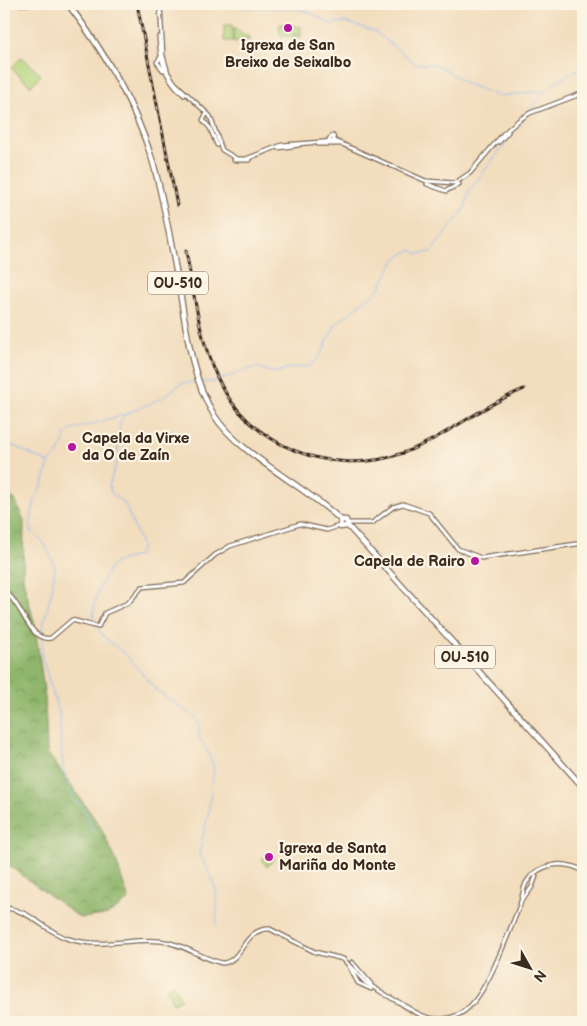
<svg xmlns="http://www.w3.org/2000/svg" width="587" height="1026" viewBox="0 0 587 1026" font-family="'Balsamiq Sans',sans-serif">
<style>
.grass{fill:#b4d47c;stroke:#787f4d}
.forest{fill:url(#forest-crowns);stroke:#657045}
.cemetery{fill:url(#cemetery-stones);stroke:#787f4d}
.park{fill:url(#park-crowns);stroke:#787f4d}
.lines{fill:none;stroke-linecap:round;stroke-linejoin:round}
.stream{stroke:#89b8f4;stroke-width:1}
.secondary-casing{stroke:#7b6956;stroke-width:5.5}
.primary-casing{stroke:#7b6956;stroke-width:7}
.secondary{stroke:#fff;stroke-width:3}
.primary{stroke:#fff;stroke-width:4.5}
.rail-casing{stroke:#3b2a1e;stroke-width:3}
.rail{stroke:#fcf5e5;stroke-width:1;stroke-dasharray:4;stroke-linecap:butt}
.poi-dot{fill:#b5179e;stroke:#fcf5e5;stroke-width:2}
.labels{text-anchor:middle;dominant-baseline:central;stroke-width:4.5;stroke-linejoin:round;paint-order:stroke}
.shield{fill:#fcf5e5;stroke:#75675a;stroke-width:1}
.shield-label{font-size:14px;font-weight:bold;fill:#3b2a1e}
.poi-label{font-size:15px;font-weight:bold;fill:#3b2a1e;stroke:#fcf5e5;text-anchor:start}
</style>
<defs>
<pattern id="forest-crowns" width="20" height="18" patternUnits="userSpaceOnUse" patternTransform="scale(1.25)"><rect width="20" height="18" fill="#8fb66c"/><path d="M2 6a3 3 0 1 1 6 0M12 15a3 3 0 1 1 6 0" fill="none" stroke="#769458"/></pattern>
<pattern id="cemetery-stones" width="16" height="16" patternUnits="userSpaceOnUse" patternTransform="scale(1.25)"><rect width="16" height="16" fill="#b4d47c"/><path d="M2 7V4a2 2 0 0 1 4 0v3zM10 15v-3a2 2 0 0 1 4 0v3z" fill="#9cb66b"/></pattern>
<pattern id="park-crowns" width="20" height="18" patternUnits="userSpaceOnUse" patternTransform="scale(1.25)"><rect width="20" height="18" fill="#b4d47c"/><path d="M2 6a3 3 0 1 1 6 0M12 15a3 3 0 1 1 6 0" fill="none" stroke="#9cb66b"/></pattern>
</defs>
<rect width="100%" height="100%" fill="#fcf5e5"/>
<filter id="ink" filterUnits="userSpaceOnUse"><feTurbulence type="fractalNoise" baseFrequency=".02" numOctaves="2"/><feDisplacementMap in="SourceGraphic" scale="10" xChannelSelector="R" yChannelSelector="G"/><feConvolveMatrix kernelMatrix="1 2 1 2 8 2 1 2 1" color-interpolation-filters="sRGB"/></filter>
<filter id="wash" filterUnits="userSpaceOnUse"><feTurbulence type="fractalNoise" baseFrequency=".0096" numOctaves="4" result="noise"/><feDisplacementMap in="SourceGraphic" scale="20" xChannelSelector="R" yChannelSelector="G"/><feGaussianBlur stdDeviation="1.12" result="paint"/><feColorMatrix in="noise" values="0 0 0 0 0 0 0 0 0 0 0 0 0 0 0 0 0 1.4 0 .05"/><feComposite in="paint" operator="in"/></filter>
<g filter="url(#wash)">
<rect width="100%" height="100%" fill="#f2ddbd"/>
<g class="grass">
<path d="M224 25H232L233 41H224Z"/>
<path d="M22 57 41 75 31 86 11 68Z"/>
<path d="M173 984 181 999 173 1003 166 988Z"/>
</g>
<path class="forest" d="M4 492 15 500 24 521 23 579 35 626 45 698 47 752 100 826 115 858 129 900 107 915 80 918 4 862Z"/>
<g class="cemetery">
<path d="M280 24H285V32H289L291 25 301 27V37L281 36 279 29Z"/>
<path d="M269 853 275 858 267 867 262 859Z"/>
</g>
<path class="park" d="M234 27 250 38V40L234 42Z"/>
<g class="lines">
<g class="stream">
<path d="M226 4 240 7 296 8 307 11 331 24 345 22 374 31 416 64H436L467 84 499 96 544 91"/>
<path d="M528 113C546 88 555 80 583 67"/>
<path d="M202 382H213L256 367 275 373 289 368 310 366 320 356 336 324 379 289 396 258 411 250 418 254 431 252 465 208 469 191 524 119"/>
<path d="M4 445 14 446 49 463"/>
<path d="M96 625C87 612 103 572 115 563 121 559 131 558 138 556L142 547 125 504 111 493 109 486 117 461 120 422 124 415 162 398 182 383 198 382"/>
<path d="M98 629 105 638 127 656 157 691 196 718 200 725 198 736 207 750 214 768 208 815 199 854C216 882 219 893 216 925"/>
<path d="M93 830 84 809 73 798 63 769 59 713 42 658V630L52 590 55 566 44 543 32 532 30 526 35 499 43 484 49 463 59 453 66 435 71 430 123 415"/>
</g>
</g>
</g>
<g filter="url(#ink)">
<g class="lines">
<g class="secondary-casing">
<g id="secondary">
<path d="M10 4H34"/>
<path d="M160 4 163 56 168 73 175 83 210 116 222 150 237 159H246L282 145 335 141 426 181 455 183 470 173 503 134 519 120 530 113 583 93"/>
<path d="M159 37C160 62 165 77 184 95"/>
<path d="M161 57 157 62 163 70"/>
<path d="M206 115 203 120 210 128 217 145"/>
<path d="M330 142 329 139 333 136 335 142"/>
<path d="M499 142 508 132"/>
<path d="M318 144H342"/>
<path d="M278 148 299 145"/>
<path d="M234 160H249"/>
<path d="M427 184 446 191 459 184"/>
<path d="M348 523H372L393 507 403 504 429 513 458 549 481 558 583 543"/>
<path d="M4 591C22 602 29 643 51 638L72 620 98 627 105 613 128 603 142 587 184 583 215 555 230 546 300 524 327 530 339 526"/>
<path d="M524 898 532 887 536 876"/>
<path d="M4 908C29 909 46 932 69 939 102 949 129 938 160 941 182 943 200 958 222 963 242 963 244 927 270 929L315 952 343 959 366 983 398 1002"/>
<path d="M352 962 371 984"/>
<path d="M348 964 358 983 371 989"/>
<path d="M397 1001C407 1007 418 1016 430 1018 444 1021 459 1017 469 1007 489 989 509 931 520 905 522 899 523 889 526 883 538 863 564 860 583 871"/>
</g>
</g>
<g class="primary-casing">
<g id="primary">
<path d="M68 4C104 51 134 102 152 159 164 199 170 240 178 281 186 324 190 376 214 415 238 454 305 486 341 520H346L348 526"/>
<path d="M341 520 340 527 348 526"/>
<path d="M348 526 583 787"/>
</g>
</g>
<use href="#secondary" class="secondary"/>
<use href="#primary" class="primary"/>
<g class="rail-casing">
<g id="rail">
<path d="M137 4 177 205"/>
<path d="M186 251C194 293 199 338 217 377 248 446 332 479 403 453 446 437 481 406 524 389"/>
</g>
</g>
<use href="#rail" class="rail"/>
</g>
</g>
<g class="poi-dot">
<circle cx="288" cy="28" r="5"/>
<circle cx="72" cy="447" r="5"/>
<circle cx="475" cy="561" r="5"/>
<circle cx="269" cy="857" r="5"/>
</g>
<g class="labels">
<g class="shield">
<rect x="148" y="271.5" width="60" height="23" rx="4"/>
<rect x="435" y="645.5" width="60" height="23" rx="4"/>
</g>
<g class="shield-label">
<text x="178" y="283">OU-510</text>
<text x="465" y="657">OU-510</text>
</g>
<g class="poi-label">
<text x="288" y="45" text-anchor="middle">Igrexa de San<tspan x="288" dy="17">Breixo de Seixalbo</tspan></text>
<text x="82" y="438">Capela da Virxe<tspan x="82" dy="17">da O de Zaín</tspan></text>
<text x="465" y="561" text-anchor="end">Capela de Rairo</text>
<text x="279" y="848">Igrexa de Santa<tspan x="279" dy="17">Mariña do Monte</tspan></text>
</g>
</g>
<rect width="587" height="1026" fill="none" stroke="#fcf5e5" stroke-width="20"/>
<g transform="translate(530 968) rotate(129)" stroke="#fcf5e5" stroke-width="4" paint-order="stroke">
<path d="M0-4L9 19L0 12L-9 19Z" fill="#3b2a1e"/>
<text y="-8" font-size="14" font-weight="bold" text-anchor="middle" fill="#3b2a1e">N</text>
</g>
</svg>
